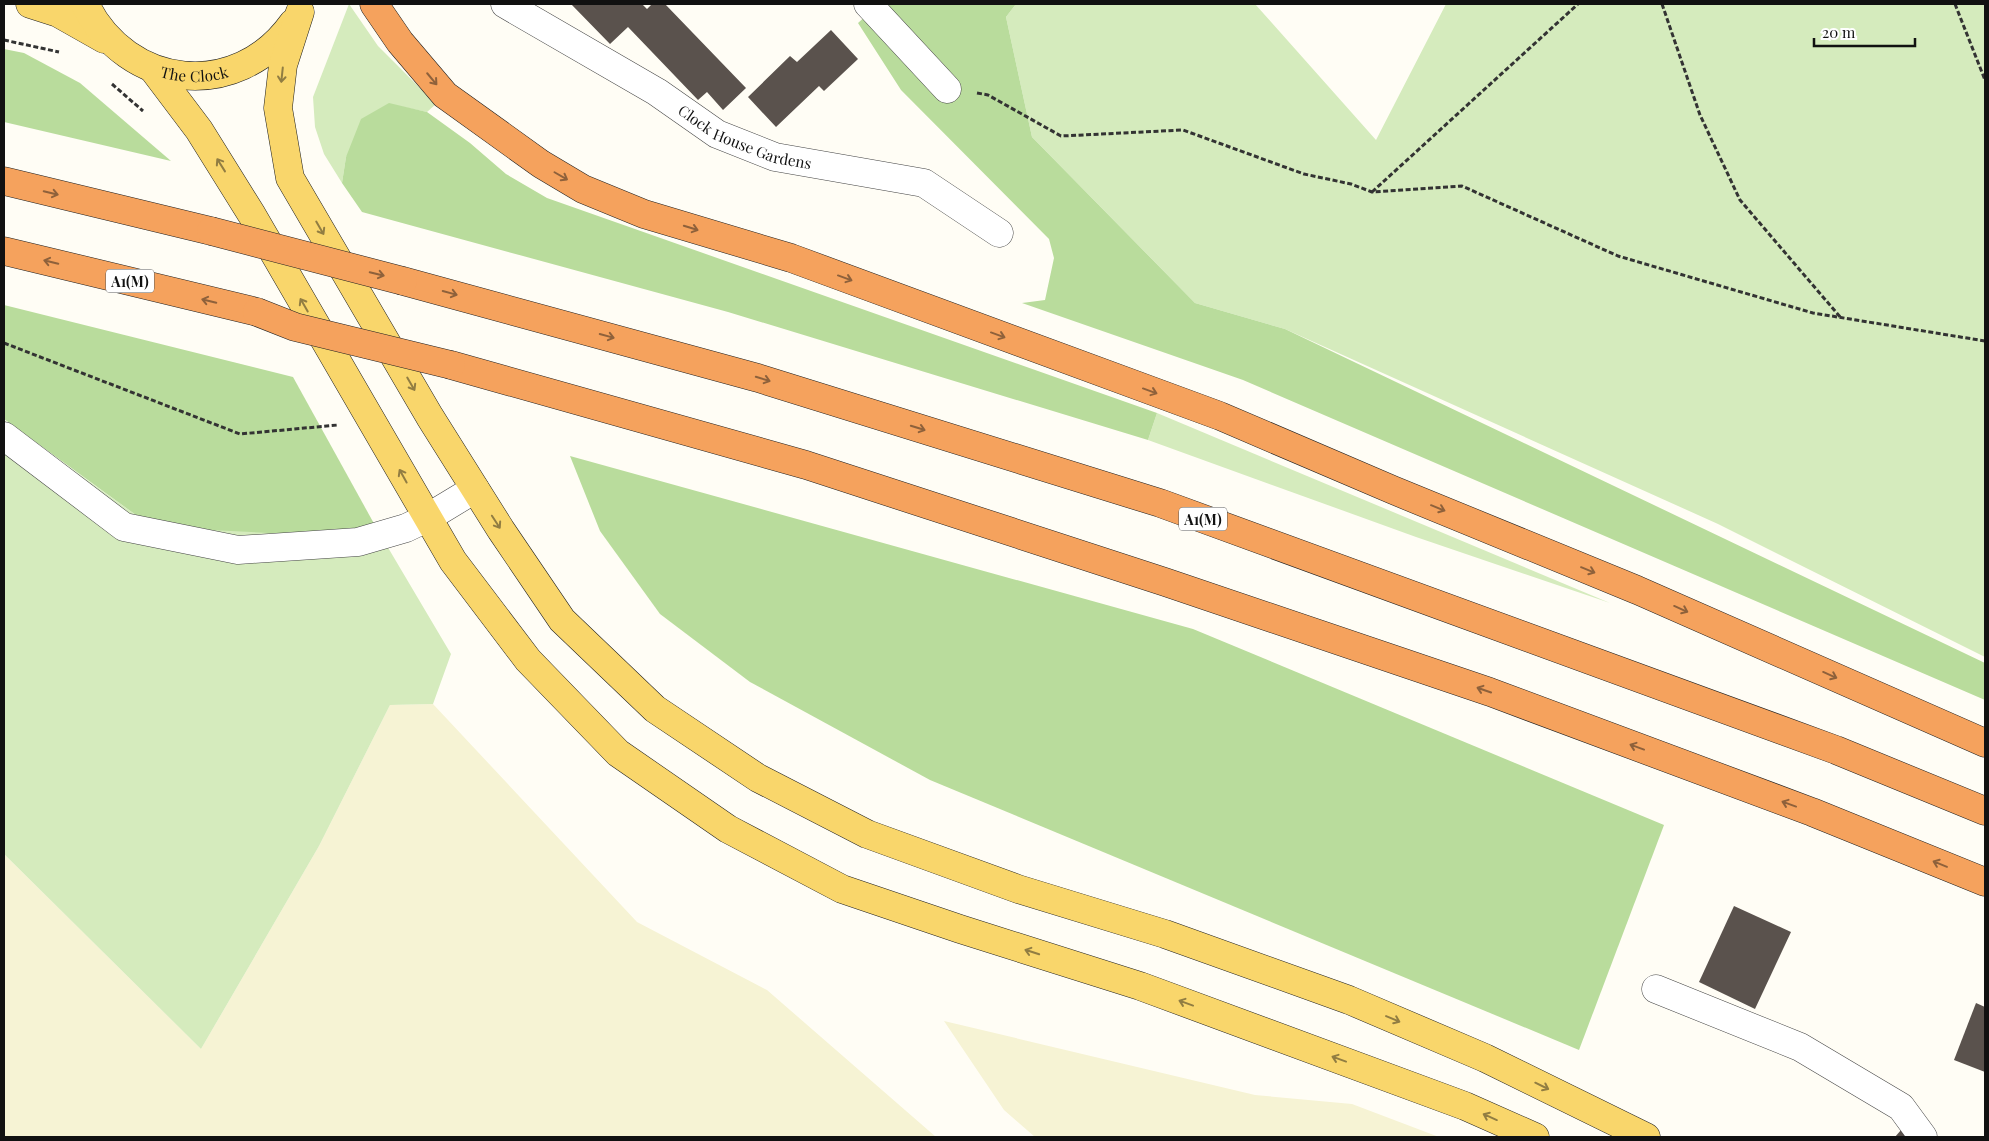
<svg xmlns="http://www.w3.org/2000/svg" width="1989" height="1141" viewBox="0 0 1989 1141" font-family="'Playfair Display',serif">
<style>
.farmland{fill:#f6f3d4}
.green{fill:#d5ebbd}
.forest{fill:#b9dc9c}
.building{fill:#5a524d}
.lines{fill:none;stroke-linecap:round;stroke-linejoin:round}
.minor-casing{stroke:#444;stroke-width:29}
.major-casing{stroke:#222;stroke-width:29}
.highway-casing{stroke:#222;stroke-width:29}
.path{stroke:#333;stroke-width:3;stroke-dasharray:5 2.5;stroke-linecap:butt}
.minor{stroke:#fff;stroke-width:28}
.major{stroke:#f9d66b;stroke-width:28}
.highway{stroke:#f5a25d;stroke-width:28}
.highway-bridge-casing{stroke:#222;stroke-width:29;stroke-linecap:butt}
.highway-bridge{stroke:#f5a25d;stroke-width:28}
.oneway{stroke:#917d42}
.oneway2{stroke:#8e613b}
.labels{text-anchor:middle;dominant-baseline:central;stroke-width:5;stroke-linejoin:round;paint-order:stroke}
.shield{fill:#fff;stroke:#585858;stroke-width:1}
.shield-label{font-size:14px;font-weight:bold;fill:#111}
.street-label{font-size:15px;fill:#111;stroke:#fff}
</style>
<rect width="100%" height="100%" fill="#fffdf5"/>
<g class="farmland">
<path d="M433 704 637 922 767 990 936 1137H4V854L201 1049 319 846 390 705Z"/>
<path d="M944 1021 1255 1095 1352 1104 1439 1137H1035L1004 1110Z"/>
</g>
<g class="green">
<path d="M349 4 378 46 436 104 427 112 389 104 346 157 342 183 324 154 315 127 313 97Z"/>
<path d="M1016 4H1255L1376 140 1446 4H1985V657L1718 524 1285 329 1195 303 1032 137 1006 17Z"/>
<path d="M1157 413 1610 603 1416 537 1148 440Z"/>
<path d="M4 420 140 518 377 529 451 654 433 704 390 705 319 846 201 1049 4 854Z"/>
</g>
<g class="forest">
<path d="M879 4H1016L1006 17 1032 137 1195 303 1285 329 1985 663V700L1243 380 1022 303 1045 300 1054 258 1049 239 901 90 858 23Z"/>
<path d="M4 49 24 53 80 83 171 161 4 122Z"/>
<path d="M389 103 427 112 470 143 506 174 547 198 1157 413 1148 440 728 312 362 212 342 183 346 157 361 119Z"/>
<path d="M4 305 293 377 377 529 288 534 211 530 140 518 4 419Z"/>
<path d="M570 456 1193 629 1664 825 1579 1050 930 780 750 682 660 614 600 531Z"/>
</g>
<g class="building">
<path d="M571 4H642L647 9 652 4H665L746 88 723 110 707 92 698 100 628 27 610 44Z"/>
<path d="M831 30 858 59 824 91 819 86 776 127 748 97 790 56 797 62Z"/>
<path d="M1734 906 1791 932 1755 1009 1699 982Z"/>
<path d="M1976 1003 1985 1007V1072L1954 1060Z"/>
<path d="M1901 1130 1909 1137H1895Z"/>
</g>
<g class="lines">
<g class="minor-casing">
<g id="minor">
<path id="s1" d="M505 4 657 92 717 134 775 157 924 183 999 233"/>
<path d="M868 4 947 89"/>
<path d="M4 436 124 527 238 550 358 542 406 528 427 518 475 489"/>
<path d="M1656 989 1800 1047 1901 1107 1923 1137"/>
</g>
</g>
<g class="major-casing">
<g id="major">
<path d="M30 4 58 13 104 39"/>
<path id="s2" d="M85 4C127 90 237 102 293 23"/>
<path d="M300 12 283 65 278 108 290 178 430 417 501 530 562 620 655 709 758 778 867 834 1018 889 1165 934 1349 1000 1485 1058 1646 1137"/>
<path d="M153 69 199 130 252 215 453 561 528 660 618 753 728 829 842 889 960 929 1140 986 1465 1106 1535 1137"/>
</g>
</g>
<g class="highway-casing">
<g id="highway">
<path d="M374 4 400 42 445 95 541 164 583 189 644 214 791 258 1220 416 1393 490 1637 590 1985 743"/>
<path d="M4 181 211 231"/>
<path d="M4 251 257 312"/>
<path d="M403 281 758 378 1160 503 1836 750 1985 811"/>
<path d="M451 365 806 465 1165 582 1490 692 1812 812 1985 882"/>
</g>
</g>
<g class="path">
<path d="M1662 4 1700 115 1740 200 1841 318"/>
<path d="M1955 4 1985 80"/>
<path d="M4 40 59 52"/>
<path d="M112 84 143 111"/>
<path d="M977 93 988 95 1061 136 1183 130 1304 174 1351 184 1372 192 1462 186 1618 256 1813 313 1985 341"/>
<path d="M1372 192 1578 4"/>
<path d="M4 343 240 434 338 425"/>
</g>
<use href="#minor" class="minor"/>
<use href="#major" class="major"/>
<use href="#highway" class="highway"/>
<g class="highway-bridge-casing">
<g id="highway-bridge">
<path d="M211 231 403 281"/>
<path d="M257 312 295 327 451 365"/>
</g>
</g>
<use href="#highway-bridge" class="highway-bridge"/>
</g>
<defs><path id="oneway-shaft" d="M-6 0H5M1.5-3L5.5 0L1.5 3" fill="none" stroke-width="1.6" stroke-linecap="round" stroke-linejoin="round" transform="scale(1.25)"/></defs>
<g class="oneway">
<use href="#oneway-shaft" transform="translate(282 75) rotate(96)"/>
<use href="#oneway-shaft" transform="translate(221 165) rotate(-122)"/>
<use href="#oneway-shaft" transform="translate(320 228) rotate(60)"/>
<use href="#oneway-shaft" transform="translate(304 305) rotate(-120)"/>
<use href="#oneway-shaft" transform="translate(411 384) rotate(60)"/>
<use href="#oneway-shaft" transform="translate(403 476) rotate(-119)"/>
<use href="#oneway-shaft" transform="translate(496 522) rotate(57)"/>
<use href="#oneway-shaft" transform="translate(1032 952) rotate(-162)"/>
<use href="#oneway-shaft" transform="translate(1186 1003) rotate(-160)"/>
<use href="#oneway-shaft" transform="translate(1393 1019) rotate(23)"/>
<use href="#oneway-shaft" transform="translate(1339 1059) rotate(-160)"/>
<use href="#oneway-shaft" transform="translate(1542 1086) rotate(26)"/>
<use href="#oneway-shaft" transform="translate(1490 1117) rotate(-156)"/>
</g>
<g class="oneway2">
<use href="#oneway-shaft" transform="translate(432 79) rotate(50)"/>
<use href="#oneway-shaft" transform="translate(561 176) rotate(30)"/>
<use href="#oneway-shaft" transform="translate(51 193) rotate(14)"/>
<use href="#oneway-shaft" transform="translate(691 228) rotate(17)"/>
<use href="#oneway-shaft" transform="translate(51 262) rotate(-166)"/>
<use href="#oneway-shaft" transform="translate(377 274) rotate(14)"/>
<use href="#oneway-shaft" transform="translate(845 278) rotate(20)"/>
<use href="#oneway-shaft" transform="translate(450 293) rotate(15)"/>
<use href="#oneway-shaft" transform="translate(209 301) rotate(-166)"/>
<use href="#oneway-shaft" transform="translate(998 335) rotate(20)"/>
<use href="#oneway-shaft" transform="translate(607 336) rotate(15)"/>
<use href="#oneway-shaft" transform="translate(763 379) rotate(17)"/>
<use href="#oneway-shaft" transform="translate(1150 391) rotate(20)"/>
<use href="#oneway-shaft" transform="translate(918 428) rotate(17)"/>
<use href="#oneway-shaft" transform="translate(1438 508) rotate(22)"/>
<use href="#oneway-shaft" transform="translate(1588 570) rotate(22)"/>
<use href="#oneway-shaft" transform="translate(1681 609) rotate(24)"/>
<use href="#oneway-shaft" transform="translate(1830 675) rotate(24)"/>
<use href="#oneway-shaft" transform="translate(1484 690) rotate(-161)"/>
<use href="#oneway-shaft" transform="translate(1637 747) rotate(-160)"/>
<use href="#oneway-shaft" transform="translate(1789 804) rotate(-160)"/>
<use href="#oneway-shaft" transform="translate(1940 864) rotate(-158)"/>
</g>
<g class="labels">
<g class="shield">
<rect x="106" y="269.5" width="48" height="23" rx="4"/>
<rect x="1179" y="507.5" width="48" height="23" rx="4"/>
</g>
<g class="shield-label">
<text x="130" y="281">A1(M)</text>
<text x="1203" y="519">A1(M)</text>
</g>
<g class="street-label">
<text stroke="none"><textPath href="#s2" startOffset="138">The Clock</textPath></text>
<text stroke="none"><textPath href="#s1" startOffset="276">Clock House Gardens</textPath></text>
</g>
</g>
<rect width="1989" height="1141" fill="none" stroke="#111111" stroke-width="10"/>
<path d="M1814 38v8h101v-8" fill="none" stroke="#111111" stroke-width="2.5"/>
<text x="1822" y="38" font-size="15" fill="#111111" stroke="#ffffff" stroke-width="4" paint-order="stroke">20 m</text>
</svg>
